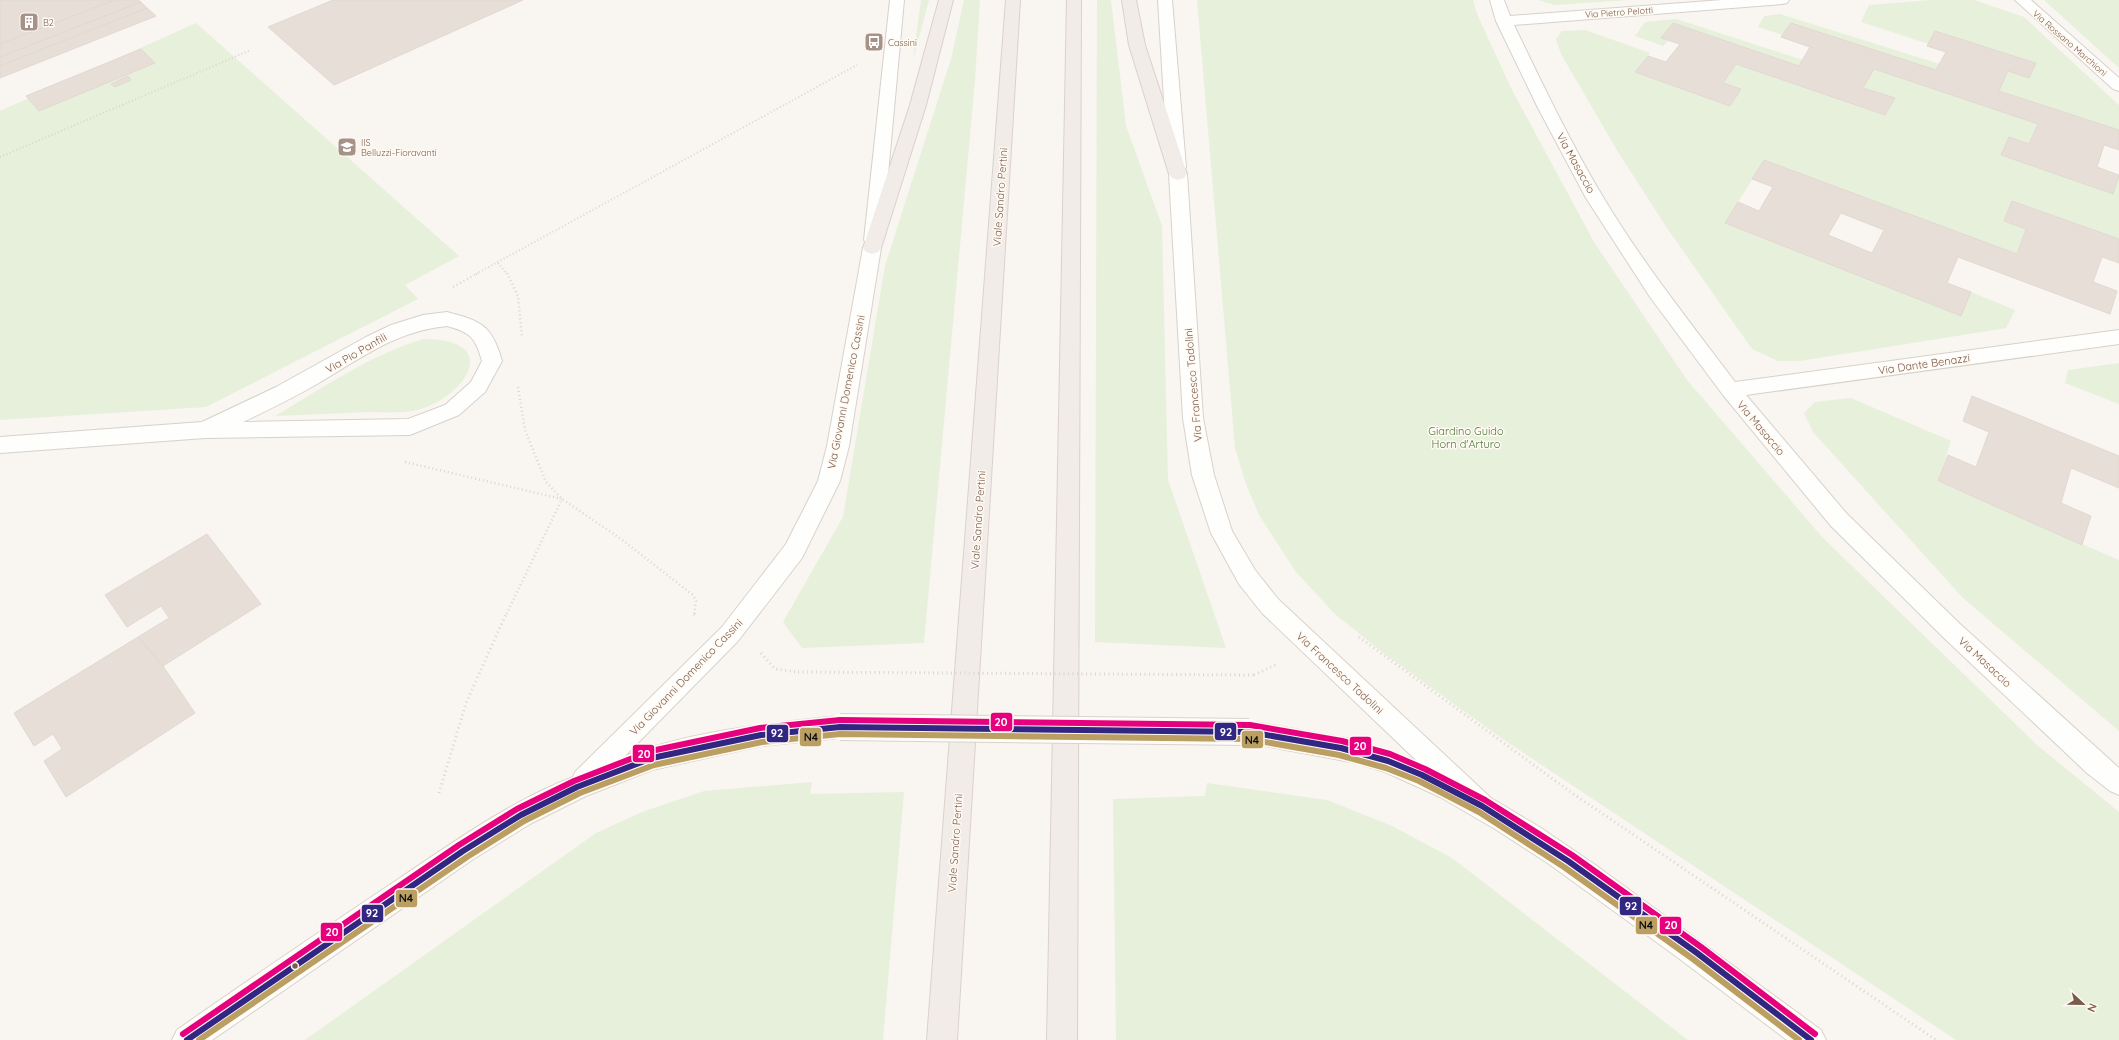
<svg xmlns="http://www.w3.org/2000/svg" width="2119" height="1040" viewBox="0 0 2119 1040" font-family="Quicksand,sans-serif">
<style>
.green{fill:#e7f0db}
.building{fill:#e6ded7;stroke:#e2d8d2;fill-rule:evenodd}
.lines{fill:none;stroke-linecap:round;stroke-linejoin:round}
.minor-casing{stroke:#d7d1cb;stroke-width:2}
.tertiary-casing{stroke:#d7d1cb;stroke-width:2}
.secondary-casing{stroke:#d9d2cb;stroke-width:2}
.trunk-casing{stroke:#dad1cc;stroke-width:2}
.path-far2{stroke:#dcd5d0;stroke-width:2;stroke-dasharray:1 2.5;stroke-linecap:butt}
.path-far1{stroke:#dcd5d0;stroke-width:2.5;stroke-dasharray:1 3;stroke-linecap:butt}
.path{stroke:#dcd5d0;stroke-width:3;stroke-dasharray:1 3.5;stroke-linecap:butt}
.minor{fill:#fefefd;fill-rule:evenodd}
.tertiary{fill:#fefefd;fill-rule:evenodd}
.secondary{fill:#fefefd;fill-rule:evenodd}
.trunk{fill:#f2ece8;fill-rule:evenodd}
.secondary-bridge-casing{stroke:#d9d2cb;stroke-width:28;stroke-linecap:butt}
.path-bridge{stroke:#dcd5d0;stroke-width:3;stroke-dasharray:1 3.5;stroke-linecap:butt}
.secondary-bridge{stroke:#fefefd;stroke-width:26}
.bus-1-casing{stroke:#fffaf3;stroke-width:9}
.bus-2-casing{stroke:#fffaf3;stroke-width:9}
.bus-3-casing{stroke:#fffaf3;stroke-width:9}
.bus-1{stroke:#312783;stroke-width:6}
.bus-2{stroke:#ba9e62;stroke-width:6}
.bus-3{stroke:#e6007e;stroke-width:6}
.bus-dot{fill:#7a5c4d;stroke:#fffaf3;stroke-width:1.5}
.labels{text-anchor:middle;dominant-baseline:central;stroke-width:3;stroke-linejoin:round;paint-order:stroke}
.far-street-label{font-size:9px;fill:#7a5c4d;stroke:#fffaf3}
.far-poi-label{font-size:9px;fill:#7a5c4d;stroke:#fffaf3;text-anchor:start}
.street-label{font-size:11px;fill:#7a5c4d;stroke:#fffaf3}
.park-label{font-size:11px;fill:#537a41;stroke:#fffaf3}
.line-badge{stroke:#fffaf3;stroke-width:1.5}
.badge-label{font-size:11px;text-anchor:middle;font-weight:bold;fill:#fff}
.pale-badge-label{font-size:11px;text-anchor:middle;font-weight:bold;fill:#111}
</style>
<rect width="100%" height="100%" fill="#f9f5f0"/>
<g class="green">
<path d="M921 0H929L913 60Z"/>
<path d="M964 0H980L975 80 924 643 802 648 783 622 843 517 885 266 951 59Z"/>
<path d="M1097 0H1111L1126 126 1162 226 1168 480 1226 648 1095 642Z"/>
<path d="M1197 0H1473L1477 14 1512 90 1594 242 1687 380 1823 538 2037 745 2119 812V1040H1956L1507 742 1386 655 1335 614 1296 572 1259 515 1246 484 1235 448Z"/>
<path d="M1538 0H1628L1555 5Z"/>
<path d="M1931 0H1974L2024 17 2119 105V130L1999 91 2008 71 2029 78 2035 62 1935 31 1929 44 1861 22 1869 5Z"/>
<path d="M2044 0H2119V68Z"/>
<path d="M1780 14 1940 64 1936 70 1791 23 1783 35 1758 27 1764 16Z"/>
<path d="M1676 19 1803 60 1799 66 1673 23 1662 38 1669 40 1663 46 1635 36 1645 22Z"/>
<path d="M196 23 459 256 405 285 418 299 206 407 0 420V111Z"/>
<path d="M1585 30 1650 53 1635 72 1730 106 1741 89 1723 83 1736 64 1885 115 1894 98 1863 88 1874 69 2038 124 2029 144 2009 137 2001 155 2112 194 2119 175V239L2012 201 2004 221 2026 229 2017 254 1764 161 1738 202 1961 316 1971 292 2015 310 2006 328 1800 361H1778L1752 349 1667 228 1618 152 1561 54 1556 39 1562 31Z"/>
<path d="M424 339C506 339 463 401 413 411 400 413 384 412 370 412 339 413 307 415 275 416 323 388 371 354 424 339Z"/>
<path d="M2119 363V404L2065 383 2068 370Z"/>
<path d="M1851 398 1951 441 1938 482 2119 560V731L1963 598 1813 432 1804 413 1815 402Z"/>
<path d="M812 782 810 794 904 792 883 1040H305L596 833 642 812 704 791Z"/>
<path d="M1207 783 1327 800 1392 826 1452 858 1688 1040H1116L1113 799 1205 796Z"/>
</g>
<g class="building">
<path d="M0 0H115L0 44Z"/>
<path d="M115 0H138L141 2 0 57V44Z"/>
<path d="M333 0H523L334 85 268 27Z"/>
<path d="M141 2 147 8 0 66V57Z"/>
<path d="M147 8 156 16 0 78V66Z"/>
<path d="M1673 23 1799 66 1810 47 1781 37 1791 23 1936 70 1946 52 1927 46 1935 31 2036 63 2029 78 2008 71 1999 91 2119 130V150L2104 145 2097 167 2119 175 2113 194 2001 155 2009 137 2029 144 2038 124 1874 69 1863 88 1895 98 1885 115 1736 64 1723 83 1741 89 1730 106 1635 72 1648 56 1666 62 1680 44 1661 38Z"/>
<path d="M141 49 155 63 39 111 26 96Z"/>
<path d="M128 76 131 80 115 87 111 84Z"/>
<path d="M1764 160 2017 254 2026 229 2004 221 2012 201 2119 239V263L2102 257 2093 282 2117 291 2110 314 1958 257 1947 283 1971 292 1961 316 1725 223 1738 202 1759 211 1773 187 1752 179ZM1841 213 1884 230 1872 253 1828 235Z"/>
<path d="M1972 396 2119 456V488L2071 468 2061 503 2091 516 2082 545 1938 481 1948 455 1976 467 1989 432 1963 421Z"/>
<path d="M207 534 261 604 163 666 138 637 169 618 161 606 127 627 105 595Z"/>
<path d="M138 637 163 666 195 713 66 797 44 761 62 749 53 734 34 746 14 713Z"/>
</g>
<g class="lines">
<g class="minor-casing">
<g id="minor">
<path d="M1490 0H1504L1510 16 1722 0H1789L1787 3 1782 4 1514 25C1542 83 1570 142 1603 197 1642 262 1689 321 1735 382L2119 330V344L1746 395 1847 514 1960 624 2119 768V795L2110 791 2087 773 1944 638 1831 526 1723 395 1650 297 1586 198 1538 108 1496 21Z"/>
<path d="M2015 0H2031L2119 78V91L2113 89Z"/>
<path d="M447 312C481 321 492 325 502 361L485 392 459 415 410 435 205 438 0 453V437L202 422 276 387 366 337 391 325 423 315ZM447 326C470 332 476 338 482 361L471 382 445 405 408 419 243 422C268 410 293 398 317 384 360 359 395 331 447 326Z"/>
</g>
</g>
<g class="tertiary-casing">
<g id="tertiary">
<path d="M890 0H904L882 240 879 244 873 246 867 244 864 240Z"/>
<path d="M1158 0H1172L1186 167 1183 171 1177 172 1171 171 1168 167Z"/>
</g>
</g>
<g class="secondary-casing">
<g id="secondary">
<path d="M1178 168 1184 170 1187 174 1203 418 1214 475 1232 531 1255 570 1278 599 1491 798 1541 828 1594 864 1821 1030 1826 1040H1787L1677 957 1549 864 1495 829 1440 797 1385 772 1356 763 1249 743 1240 740 1237 732 1240 724 1249 721 1356 740 1417 761 1262 613 1239 584 1211 533 1192 475 1183 418 1169 174 1172 170Z"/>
<path d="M872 242 878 244 881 248 849 446 840 481 802 558 738 641 625 756C693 731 768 723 840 716L849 719 852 727 849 735 840 738 761 746 652 770 586 796 530 824 472 860 212 1040H172L177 1030C251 978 325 928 400 878 455 841 511 801 573 777L575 772 722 627 786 544 818 481 827 446 863 248 866 244Z"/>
</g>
</g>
<g class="trunk-casing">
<g id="trunk">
<path d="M939 0H953L926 105 881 248 878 252 872 254 866 252 863 248 910 105Z"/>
<path d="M1006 0H1020L957 1040H927Z"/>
<path d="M1067 0H1081L1077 1040H1047Z"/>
<path d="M1122 0H1136L1145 45 1187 174 1184 178 1178 180 1172 178 1169 174 1129 45Z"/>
</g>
</g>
<g class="path-far2">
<path d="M0 157 251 50"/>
<path d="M498 263 507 274"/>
<path d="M476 274 857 65"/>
</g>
<g class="path-far1">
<path d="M507 273 518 296 522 336"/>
<path d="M453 287 478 273"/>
<path d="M518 387 525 430 546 482 562 499 621 539 693 595 696 601 694 614 696 615"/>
<path d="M405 462 562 499 506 615"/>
</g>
<g class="path">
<path d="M694 614 697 616"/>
<path d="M1359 637 1572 793 1936 1040"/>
<path d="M761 653 775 669 798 672"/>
<path d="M1254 675 1277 664"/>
<path d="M439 793 466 703 506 614"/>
</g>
<use href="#minor" class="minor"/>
<use href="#tertiary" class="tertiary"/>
<use href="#secondary" class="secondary"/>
<use href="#trunk" class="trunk"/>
<g class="secondary-bridge-casing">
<path id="secondary-bridge" d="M840 727 1249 732"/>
</g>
<path class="path-bridge" d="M798 672 1254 675"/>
<use href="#secondary-bridge" class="secondary-bridge"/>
<g class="bus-1-casing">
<path id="bus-1" d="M187 1040 463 851 521 815 577 787 652 758 761 735 840 727 1249 732 1341 748 1388 761 1422 775 1482 806 1568 861 1697 953 1811 1040"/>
</g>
<g class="bus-2-casing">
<path id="bus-2" d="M199 1040 467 857 524 821 580 793 654 765 762 742 840 734 1248 739 1339 755 1386 768 1419 781 1479 812 1564 867 1693 959 1799 1040"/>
</g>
<g class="bus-3-casing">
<path id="bus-3" d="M183 1034 459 845 517 809 574 781 651 751 760 728 840 720 1250 725 1342 741 1390 754 1425 769 1485 800 1572 855 1701 947 1815 1034"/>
</g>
<use href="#bus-1" class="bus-1"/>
<use href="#bus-2" class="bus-2"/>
<use href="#bus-3" class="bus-3"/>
</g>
<defs>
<g id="building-square" transform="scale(1)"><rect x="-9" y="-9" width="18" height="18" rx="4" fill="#a69286" stroke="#fffaf3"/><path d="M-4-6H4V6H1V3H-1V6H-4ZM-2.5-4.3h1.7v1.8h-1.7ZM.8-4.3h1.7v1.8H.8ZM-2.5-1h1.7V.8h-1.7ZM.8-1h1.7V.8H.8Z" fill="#fff"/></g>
<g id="bus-square" transform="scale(1)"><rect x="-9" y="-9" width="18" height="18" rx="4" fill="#a69286" stroke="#fffaf3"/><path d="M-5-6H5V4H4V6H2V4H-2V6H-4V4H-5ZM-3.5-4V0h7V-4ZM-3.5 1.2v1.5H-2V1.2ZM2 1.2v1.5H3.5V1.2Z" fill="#fff"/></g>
<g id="school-square" transform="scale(1)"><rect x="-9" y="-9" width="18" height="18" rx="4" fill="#a69286" stroke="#fffaf3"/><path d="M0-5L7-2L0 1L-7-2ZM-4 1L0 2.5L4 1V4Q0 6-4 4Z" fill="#fff"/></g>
</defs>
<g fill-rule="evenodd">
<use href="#building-square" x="29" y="22"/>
<use href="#bus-square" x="874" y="42"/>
<use href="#school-square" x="347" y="147"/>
</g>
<circle class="bus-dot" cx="295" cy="966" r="3.5"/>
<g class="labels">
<g class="far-street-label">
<text transform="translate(1619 12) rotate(-4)">Via Pietro Pelotti</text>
<text transform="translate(2070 43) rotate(41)">Via Rossano Marchioni</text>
</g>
<g class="far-poi-label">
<text x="43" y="22">B2</text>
<text x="888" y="42">Cassini</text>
<text x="361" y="142">IIS<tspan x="361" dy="10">Belluzzi-Fioravanti</tspan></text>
</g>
<g class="street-label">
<text transform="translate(1576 163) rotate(61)">Via Masaccio</text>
<text transform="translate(1000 197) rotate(-86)">Viale Sandro Pertini</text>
<text transform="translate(356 353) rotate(-30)">Via Pio Panfili</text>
<text transform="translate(1924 364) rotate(-8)">Via Dante Benazzi</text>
<text transform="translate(1193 385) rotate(-95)">Via Francesco Tadolini</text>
<text transform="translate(846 392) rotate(-79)">Via Giovanni Domenico Cassini</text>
<text transform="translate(1761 428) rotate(50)">Via Masaccio</text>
<text transform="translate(978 520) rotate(-86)">Viale Sandro Pertini</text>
<text transform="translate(1985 662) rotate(43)">Via Masaccio</text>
<text transform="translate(1340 673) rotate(43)">Via Francesco Tadolini</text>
<text transform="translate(686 677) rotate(-46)">Via Giovanni Domenico Cassini</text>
<text transform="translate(955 843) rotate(-86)">Viale Sandro Pertini</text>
</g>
<g class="park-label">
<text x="1466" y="431">Giardino Guido<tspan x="1466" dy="13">Horn d'Arturo</tspan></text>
</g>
</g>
<g class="line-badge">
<rect x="990" y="712" width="23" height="20" rx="4" fill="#e6007e"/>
<rect x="1214" y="722" width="23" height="19" rx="4" fill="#312783"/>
<rect x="766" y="724" width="23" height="19" rx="4" fill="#312783"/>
<rect x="799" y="727" width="23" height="20" rx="4" fill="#ba9e62"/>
<rect x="1241" y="730" width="23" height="19" rx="4" fill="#ba9e62"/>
<rect x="1349" y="736" width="23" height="20" rx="4" fill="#e6007e"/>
<rect x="632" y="744" width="23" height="19" rx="4" fill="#e6007e"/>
<rect x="395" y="889" width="23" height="19" rx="4" fill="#ba9e62"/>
<rect x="1619" y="896" width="23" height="20" rx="4" fill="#312783"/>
<rect x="361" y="904" width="23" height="19" rx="4" fill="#312783"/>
<rect x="1659" y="916" width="23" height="19" rx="4" fill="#e6007e"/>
<rect x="1635" y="916" width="23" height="19" rx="4" fill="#ba9e62"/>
<rect x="320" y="922" width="23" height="20" rx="4" fill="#e6007e"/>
</g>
<g class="badge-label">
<text x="1001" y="726">20</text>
<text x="1226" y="736">92</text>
<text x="777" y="737">92</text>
<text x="1360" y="750">20</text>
<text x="644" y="758">20</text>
<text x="1631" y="910">92</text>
<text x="372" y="917">92</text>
<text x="1671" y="929">20</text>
<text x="332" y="936">20</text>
</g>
<g class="pale-badge-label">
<text x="811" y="741">N4</text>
<text x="1252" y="744">N4</text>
<text x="406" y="902">N4</text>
<text x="1646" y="929">N4</text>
</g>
<g transform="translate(2083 1004) rotate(112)" stroke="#fffaf3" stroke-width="3" paint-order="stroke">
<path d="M0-3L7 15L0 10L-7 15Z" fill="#7a5c4d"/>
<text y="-6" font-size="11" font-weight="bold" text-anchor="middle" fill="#7a5c4d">N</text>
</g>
</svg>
